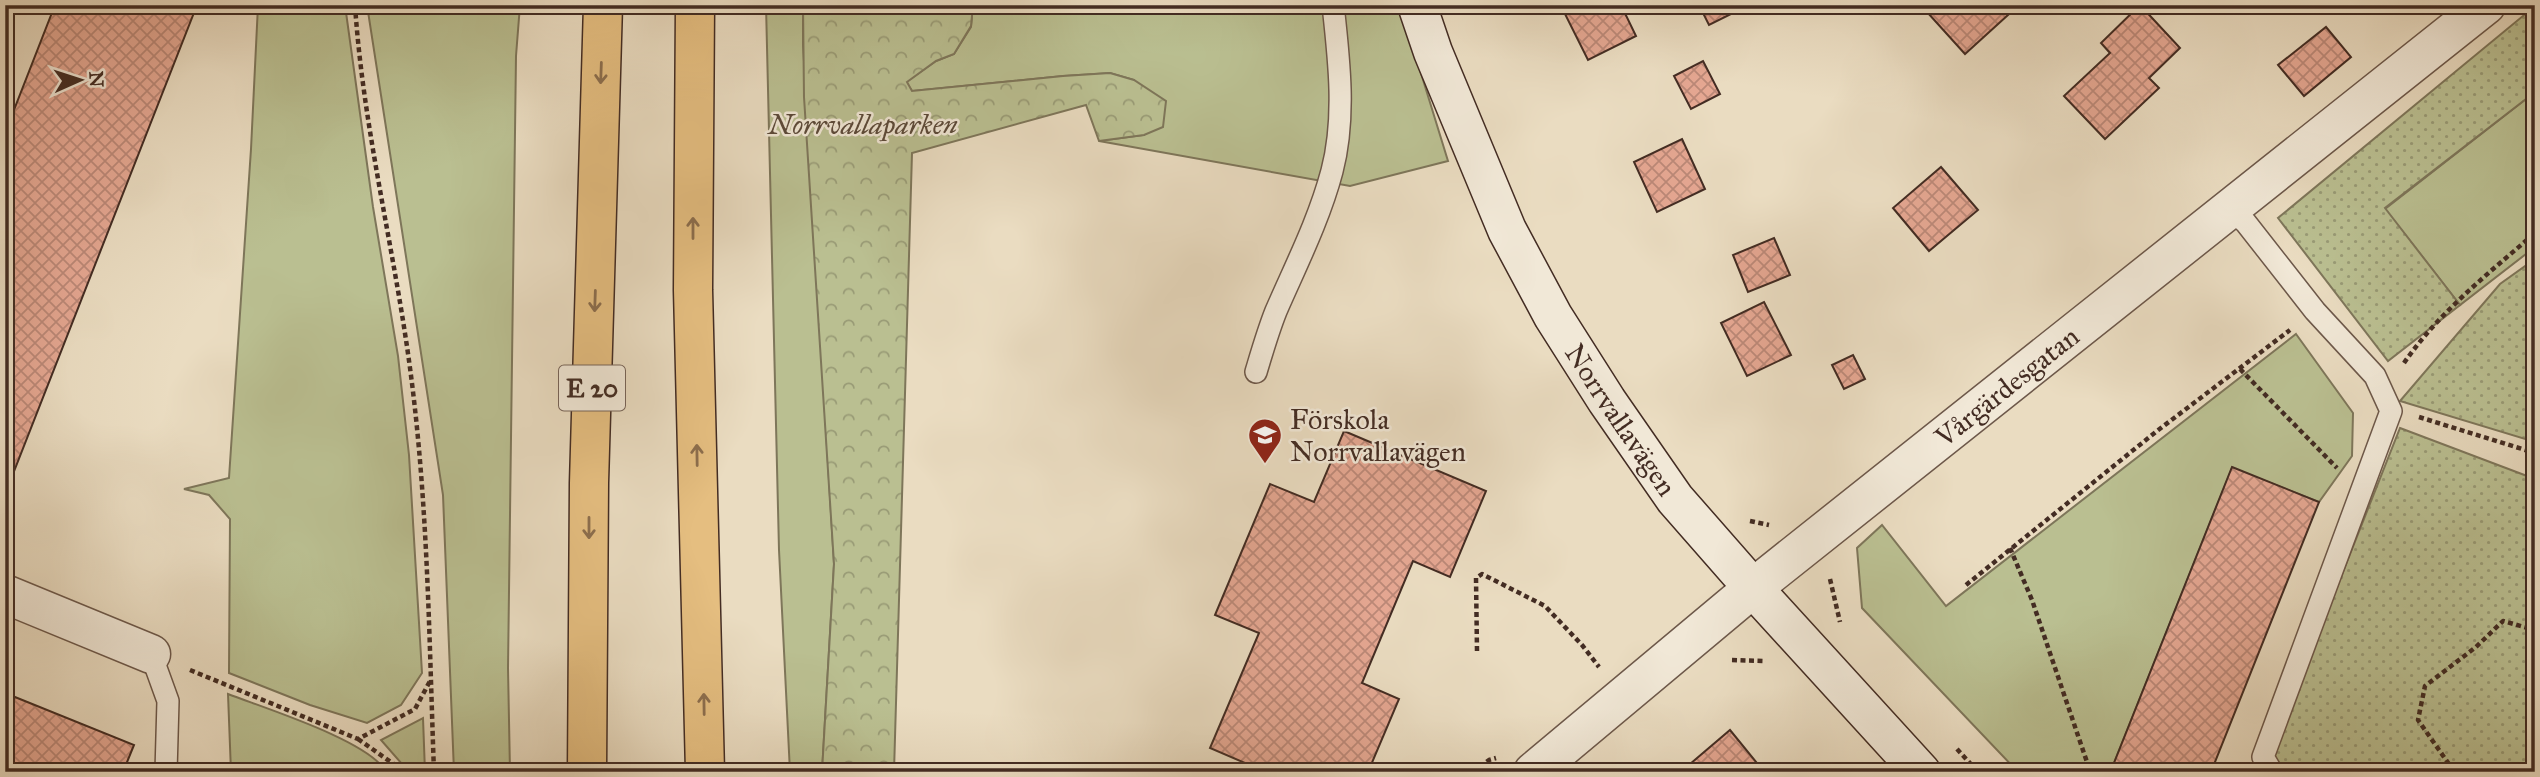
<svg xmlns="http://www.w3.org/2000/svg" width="2540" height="777" viewBox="0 0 2540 777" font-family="'IM FELL Great Primer',serif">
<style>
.green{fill:#babf91;stroke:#7e765a;stroke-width:2}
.forest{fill:url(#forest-crowns);stroke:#7e765a;stroke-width:2}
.park{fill:url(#park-dots);stroke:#7e765a;stroke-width:2}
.building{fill:url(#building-cross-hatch);stroke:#432c23;stroke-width:2}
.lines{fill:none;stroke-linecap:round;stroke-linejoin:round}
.lane-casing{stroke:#6d584a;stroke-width:24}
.street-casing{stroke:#6d584a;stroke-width:41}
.secondary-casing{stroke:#432c23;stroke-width:41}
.highway-casing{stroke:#432c23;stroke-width:41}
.path{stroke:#432c23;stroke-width:4.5;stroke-dasharray:5 3.5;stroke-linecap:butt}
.lane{stroke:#f1e8d7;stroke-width:21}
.street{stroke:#f1e8d7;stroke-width:38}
.secondary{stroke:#f1e8d7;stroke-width:38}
.highway{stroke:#e5be80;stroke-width:38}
.oneway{stroke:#8c6e4d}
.labels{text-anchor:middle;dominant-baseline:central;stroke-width:5;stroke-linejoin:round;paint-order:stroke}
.shield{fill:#f1e8d7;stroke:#776459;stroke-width:2}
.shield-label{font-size:26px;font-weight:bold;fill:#432c23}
.park-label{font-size:28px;font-style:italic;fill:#5b4939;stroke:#f1e8d7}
.street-label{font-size:28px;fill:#432c23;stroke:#f1e8d7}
.poi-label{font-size:28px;fill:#432c23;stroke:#f1e8d7;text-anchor:start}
</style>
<defs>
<pattern id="forest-crowns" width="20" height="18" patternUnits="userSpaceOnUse" patternTransform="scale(1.75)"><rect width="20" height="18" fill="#babf91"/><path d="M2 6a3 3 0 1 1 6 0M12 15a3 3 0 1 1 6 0" fill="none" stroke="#999b76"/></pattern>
<pattern id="park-dots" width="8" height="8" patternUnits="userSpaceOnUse" patternTransform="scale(1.75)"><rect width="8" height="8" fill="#babf91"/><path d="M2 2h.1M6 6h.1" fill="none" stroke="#999b76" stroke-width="1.8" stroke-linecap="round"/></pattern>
<pattern id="building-cross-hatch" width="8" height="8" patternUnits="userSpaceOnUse" patternTransform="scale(1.75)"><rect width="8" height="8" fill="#e5a792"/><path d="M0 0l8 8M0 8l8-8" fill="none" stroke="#b87"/></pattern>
</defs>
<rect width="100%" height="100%" fill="#eadcc1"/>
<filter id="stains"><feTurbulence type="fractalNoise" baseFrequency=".00286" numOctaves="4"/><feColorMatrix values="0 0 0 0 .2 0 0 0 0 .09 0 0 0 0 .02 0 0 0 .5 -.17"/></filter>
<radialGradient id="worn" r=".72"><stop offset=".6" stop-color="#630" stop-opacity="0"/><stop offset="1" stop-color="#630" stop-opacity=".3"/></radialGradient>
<g class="green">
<path d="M258 5H345L373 207 398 356 409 455 422 673 401 705 367 723 310 705 229 673 230 519 209 495 184 489 229 478 251 149Z"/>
<path d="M367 5H520L516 56 508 668 510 772H454L443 495Z"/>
<path d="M766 5H803V45L834 564 822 772H790L779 550Z"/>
<path d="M973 5H1400L1448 161 1350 186 1099 141 1144 135 1134 80 1110 73 1063 76 912 91 906 82 936 61 954 54 971 27Z"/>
<path d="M2535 92V247L2460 305 2385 209Z"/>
<path d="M2296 334 2353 413 2352 456 2319 502 2232 468 2114 763 2128 772H2018L1862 608 1857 548 1882 525 1946 606Z"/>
<path d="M228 694C264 708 370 741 386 772H231Z"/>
<path d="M423 718 425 772H409L381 740Z"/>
</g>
<path class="forest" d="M803 5H973L971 26 954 54 936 61 907 82 912 91 1063 76 1110 73 1134 80 1166 101 1163 127 1144 135 1099 141 1086 105 912 153 894 772H822L834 564 804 97Z"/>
<g class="park">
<path d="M2535 6V92L2385 208 2460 305 2388 361 2278 218Z"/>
<path d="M2535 259V442L2400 401 2500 284Z"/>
<path d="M2400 428 2535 479V772H2280L2270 756Z"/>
</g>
<g class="building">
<path d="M55 5H197L9 484 5 483V133Z"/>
<path d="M1573 5H1621L1636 36 1588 60 1563 10Z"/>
<path d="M1699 5H1749L1709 25Z"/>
<path d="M1934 5H2019L1965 54 1927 12Z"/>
<path d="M2140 5 2180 48 2149 78 2159 88 2105 139 2064 96 2110 53 2101 43Z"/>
<path d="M2326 27 2351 57 2304 96 2278 65Z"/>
<path d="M1703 61 1720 94 1691 109 1674 76Z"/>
<path d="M1682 139 1705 189 1657 212 1634 162Z"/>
<path d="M1941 167 1978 210 1929 251 1893 208Z"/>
<path d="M1774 238 1790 275 1748 292 1733 255Z"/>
<path d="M1764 302 1791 355 1747 376 1721 323Z"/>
<path d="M1853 355 1865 379 1844 389 1832 365Z"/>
<path d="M1344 431 1486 491 1450 577 1413 561 1362 683 1399 699 1368 772H1266L1210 748 1259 633 1215 615 1270 484 1314 502Z"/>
<path d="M2232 467 2319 502 2211 772H2135L2114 763Z"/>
<path d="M5 693 134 745 123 772H5Z"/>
<path d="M1730 730 1761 768 1757 772H1669L1677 764 1683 770Z"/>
</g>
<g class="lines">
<g class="lane-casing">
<g id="lane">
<path d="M2231 209 2246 223 2315 311 2375 376 2391 411 2263 757 2272 772"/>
<path d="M1256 372C1262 352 1268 331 1276 311 1296 265 1319 220 1332 171 1346 118 1339 59 1333 5"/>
<path d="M151 654 168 701 166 772"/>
</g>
</g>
<g class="street-casing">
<g id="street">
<path d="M5 594 151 654"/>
<path id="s1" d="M1533 772 1753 588 2486 5"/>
</g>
</g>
<g class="secondary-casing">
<g id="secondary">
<path id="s2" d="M1417 5 1433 52 1507 230 1553 316 1607 401 1675 499 1753 588 1921 772"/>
</g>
</g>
<g class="highway-casing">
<g id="highway">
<path d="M695 5 693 290 705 772"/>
<path d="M587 772 589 483 603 5"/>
</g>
</g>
<g class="path">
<path d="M355 5C363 127 394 248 410 368 428 502 429 637 434 772"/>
<path d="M2404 363C2439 312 2489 273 2535 233"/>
<path d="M2240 369 2337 468"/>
<path d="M2419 417 2535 453"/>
<path d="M1750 521 1769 525"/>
<path d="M2010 548 2032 600 2089 768 2098 772"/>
<path d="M1830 579 1840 622"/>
<path d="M1966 585 2157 431 2290 330"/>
<path d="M1477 651 1476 578 1482 574 1545 606 1582 645 1599 667"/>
<path d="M1732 660 1766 661"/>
<path d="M190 670 358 739 415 709 430 681"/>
<path d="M358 739 395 765 398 772"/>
<path d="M1957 749 1978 772"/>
<path d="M1473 772 1489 760 1496 758"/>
<path d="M2451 772V767L2418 720 2425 686 2476 647 2503 621 2535 630"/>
</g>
<use href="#lane" class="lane"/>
<use href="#street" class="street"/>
<use href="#secondary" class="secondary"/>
<use href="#highway" class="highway"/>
</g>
<defs><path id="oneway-shaft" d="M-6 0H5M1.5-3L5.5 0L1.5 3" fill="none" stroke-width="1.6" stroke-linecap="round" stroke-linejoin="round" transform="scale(1.75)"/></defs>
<g class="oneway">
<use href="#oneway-shaft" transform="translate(601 73) rotate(92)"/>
<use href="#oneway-shaft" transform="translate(693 228) rotate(-90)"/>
<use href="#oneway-shaft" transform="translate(595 301) rotate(92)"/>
<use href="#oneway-shaft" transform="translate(697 455) rotate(-91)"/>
<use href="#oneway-shaft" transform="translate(589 528) rotate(90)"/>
<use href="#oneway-shaft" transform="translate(704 704) rotate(-91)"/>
</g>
<defs>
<g id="school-pin" transform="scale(1.75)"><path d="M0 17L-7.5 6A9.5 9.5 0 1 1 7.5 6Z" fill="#8f2418" stroke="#f1e8d7"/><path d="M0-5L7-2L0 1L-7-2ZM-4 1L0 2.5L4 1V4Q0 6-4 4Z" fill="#fff"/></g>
</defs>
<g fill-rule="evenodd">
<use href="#school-pin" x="1265" y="435"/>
</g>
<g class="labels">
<rect class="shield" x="559" y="365.5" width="66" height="45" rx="5"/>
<g class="shield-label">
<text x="592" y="388">E 20</text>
</g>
<g class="park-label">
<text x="863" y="124">Norrvallaparken</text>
</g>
<g class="street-label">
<text stroke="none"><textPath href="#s1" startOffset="611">Vårgärdesgatan</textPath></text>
<text stroke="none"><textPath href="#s2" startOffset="464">Norrvallavägen</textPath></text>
</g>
<g class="poi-label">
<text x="1290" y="419">Förskola<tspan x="1290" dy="32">Norrvallavägen</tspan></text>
</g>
</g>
<rect width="2540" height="777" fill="none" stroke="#eadcc1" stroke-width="28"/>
<rect x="7" y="7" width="2526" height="763" fill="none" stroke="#432c23" stroke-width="3.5"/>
<rect x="14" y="14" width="2512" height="749" fill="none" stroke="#432c23" stroke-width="2"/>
<g transform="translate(80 80) rotate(87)" stroke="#f1e8d7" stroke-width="5" paint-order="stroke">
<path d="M0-5L12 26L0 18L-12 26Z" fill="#432c23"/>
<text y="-10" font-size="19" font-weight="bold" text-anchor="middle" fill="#432c23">N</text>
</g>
<rect width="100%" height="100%" filter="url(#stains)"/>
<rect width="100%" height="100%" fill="url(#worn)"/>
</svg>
